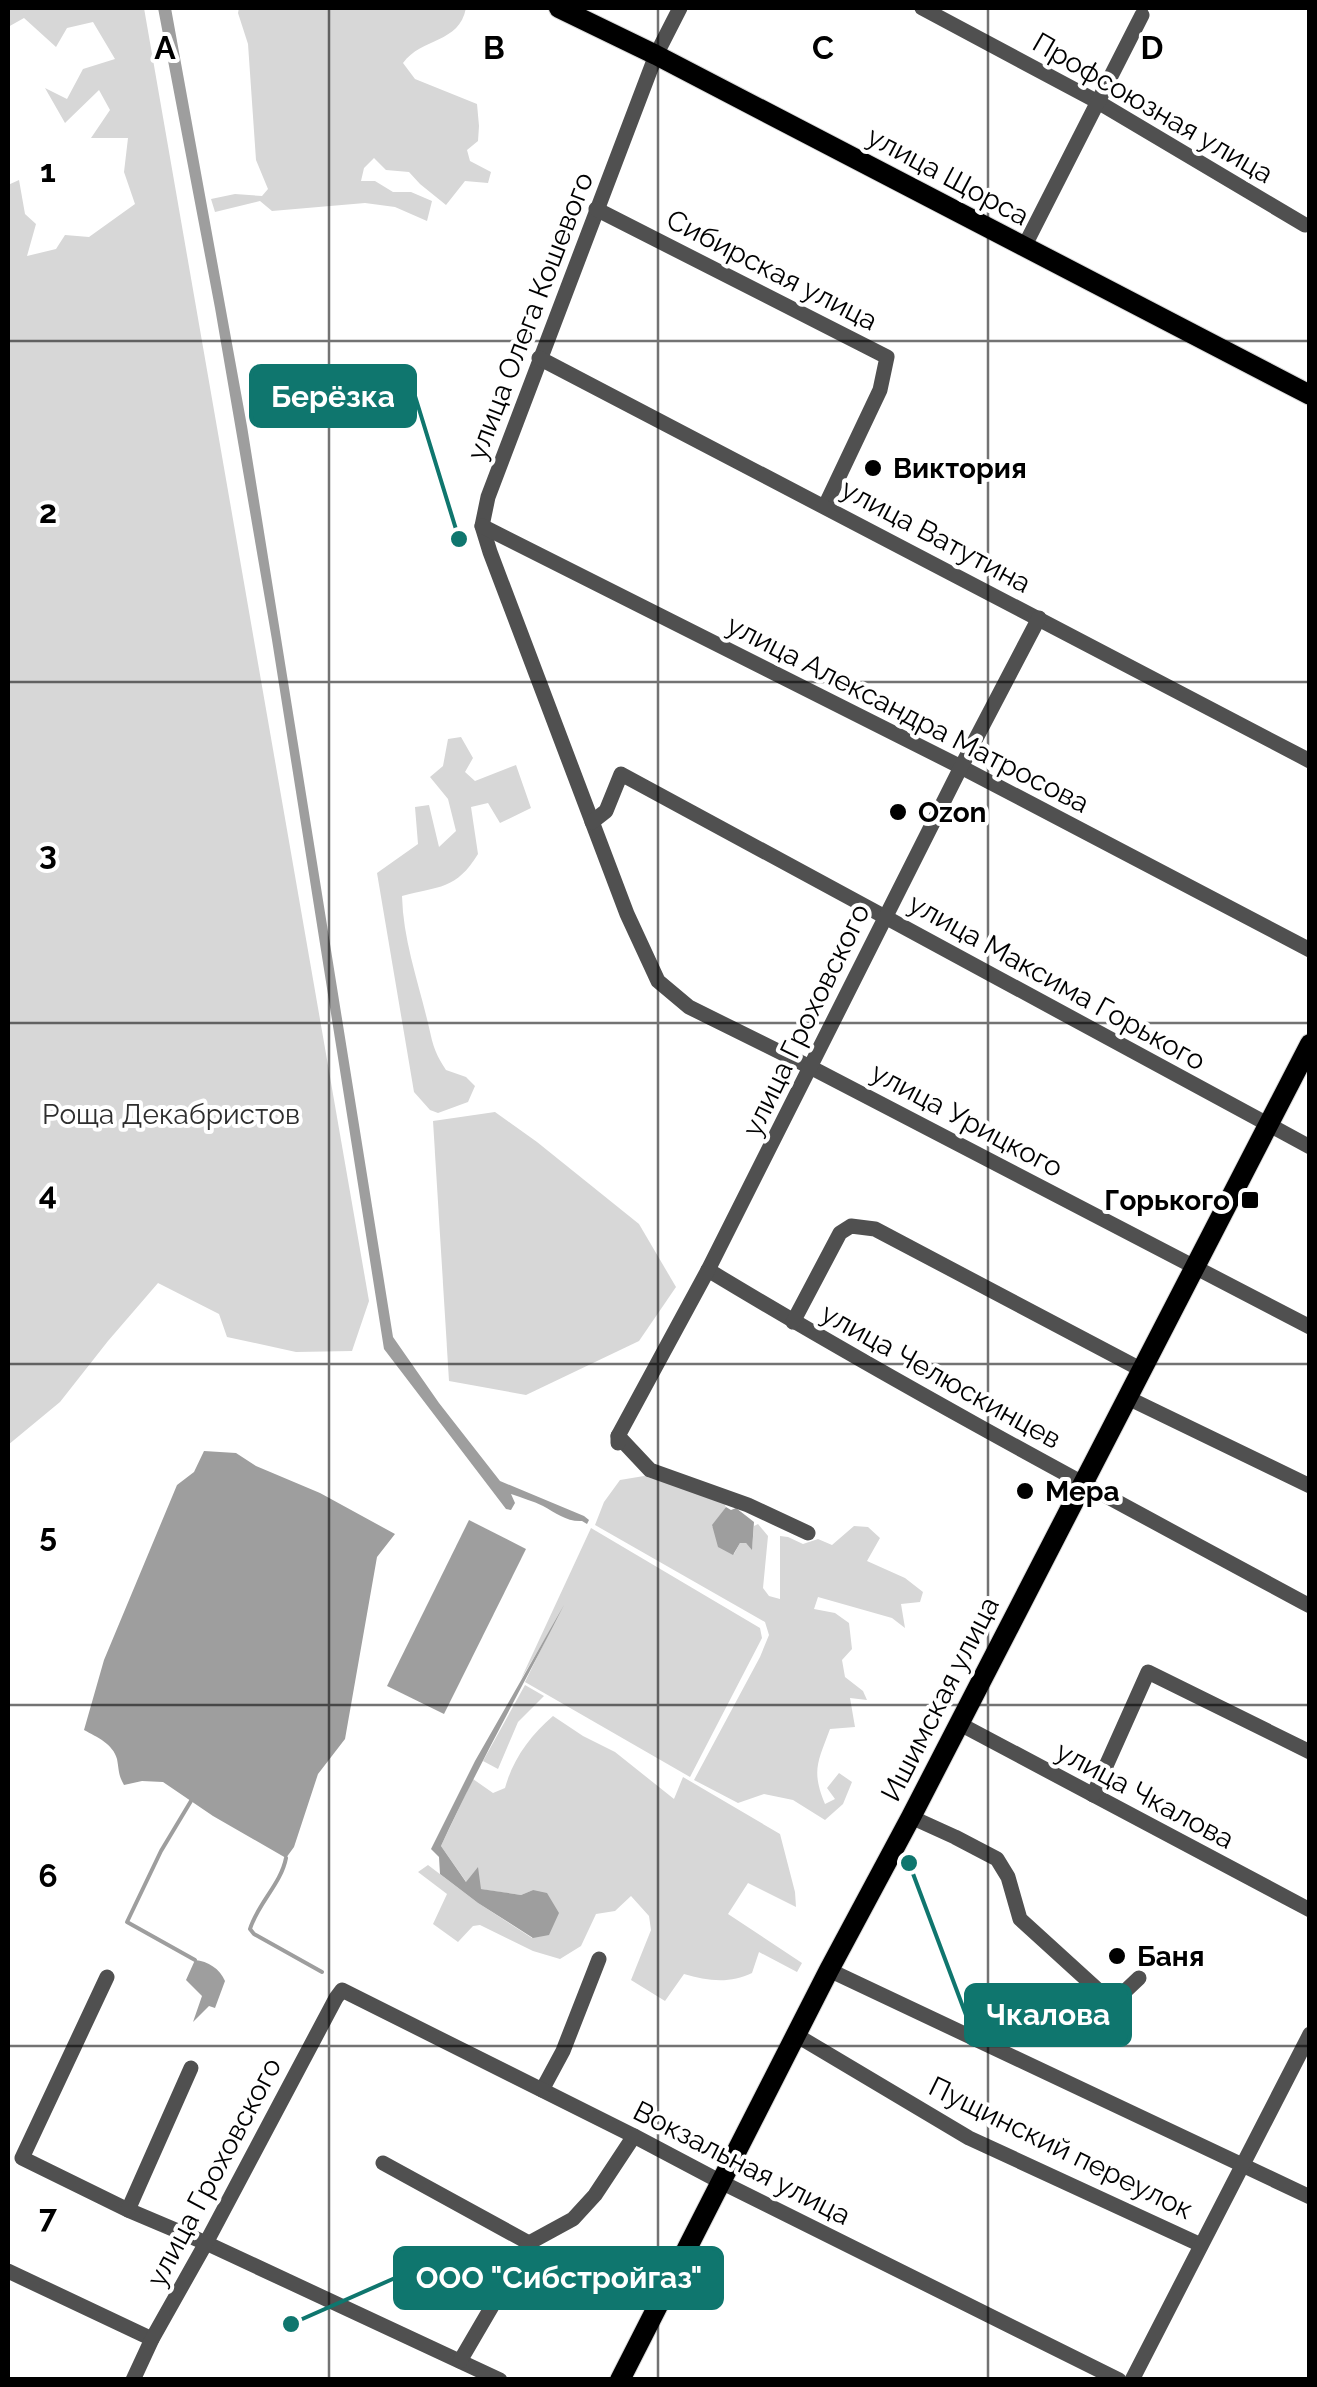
<svg xmlns="http://www.w3.org/2000/svg" width="1317" height="2387" viewBox="0 0 1317 2387" font-family="Raleway,sans-serif">
<style>
.green{fill:#d7d7d7}
.water{fill:#9e9e9e}
.lines{fill:none;stroke-linecap:round;stroke-linejoin:round}
.stream{stroke:#9e9e9e;stroke-width:4}
.major-casing{stroke:#dbdbdb;stroke-width:22}
.minor{stroke:#505050;stroke-width:15}
.major{stroke:#000;stroke-width:20}
.grid{fill:none;stroke:#000;stroke-width:2.5;stroke-opacity:0.55}
.poi-dot{fill:#000;stroke:#fff;stroke-width:4}
.labels{text-anchor:middle;dominant-baseline:central;stroke-width:8;stroke-linejoin:round;paint-order:stroke}
.street-label{font-size:28px;fill:#000;stroke:#fff}
.poi-label{font-size:28px;font-weight:bold;fill:#000;stroke:#fff;text-anchor:start}
.park-label{font-size:28px;fill:#2e2e2e;stroke:#fff}
.grid-label{font-size:32px;text-anchor:middle;font-weight:bold;fill:#000;stroke:#fff;stroke-width:8;stroke-linejoin:round;paint-order:stroke}
.leader{fill:none;stroke:#0f766e;stroke-width:4}
.callout-dot{fill:#0f766e;stroke:#fff;stroke-width:4}
.callout{fill:#0f766e;stroke:#0f766e;stroke-width:4}
.callout-label{font-size:30px;text-anchor:middle;font-weight:bold;fill:#fff}
</style>
<rect width="100%" height="100%" fill="#fff"/>
<g class="green">
<path d="M8 8H144L369 1301 352 1351 296 1352 227 1337 219 1314 158 1283 108 1341 60 1402 8 1445V185L19 180 25 214 36 224 27 256 56 249 65 235 89 237 135 204 124 172 128 138H91L110 110 99 90 65 123 45 88 67 99 83 69 115 59 93 22 67 28 56 47 24 18 8 27Z"/>
<path d="M239 8H466C459 44 422 37 403 63L415 79 477 104 479 126 478 141 467 150 470 161 491 172 488 183 465 181 446 205 420 184 409 172 386 170 374 158 364 168 361 181H375L393 192H411L432 201 427 221 395 207 365 203 272 211 260 201 215 212 211 199 235 194 262 196 268 189 256 160 248 44 238 13Z"/>
<path d="M461 737 473 758 465 772 475 781 516 765 531 808 500 823 488 803 471 807 478 854C456 890 439 886 402 896 403 938 417 978 427 1019 433 1043 432 1048 446 1070L466 1077 475 1086 468 1102 438 1113 430 1110 414 1092 377 873 418 844 415 807 429 805 439 847 456 831 448 799 430 777 443 766 448 739Z"/>
<path d="M495 1112 537 1142 639 1224 676 1287 639 1341 526 1395 449 1381 433 1121Z"/>
<path d="M644 1476 722 1499 726 1507 712 1526 734 1554 740 1543H746L752 1548 754 1526 758 1524 768 1536 763 1588 769 1596 780 1599V1536L788 1537 803 1544 818 1539 832 1545 854 1526 868 1527 880 1538 867 1561 905 1578 923 1592 920 1602 901 1604 905 1628 892 1618 818 1597 814 1609 835 1613 849 1623 852 1649 842 1660 845 1677 863 1691 867 1700 850 1698 855 1727 830 1729C818 1762 811 1770 825 1804L835 1799 827 1788 839 1773 852 1782 843 1804 825 1820 793 1800 764 1794 738 1803 694 1780 760 1657 769 1635 765 1622 595 1525 604 1502 620 1480Z"/>
<path d="M591 1528 760 1628 762 1638 690 1777 525 1682 551 1629 521 1679Z"/>
<path d="M525 1685 544 1696 518 1722 498 1769 483 1761Z"/>
<path d="M553 1716 583 1736 615 1752 674 1799 683 1777 780 1834 795 1892 796 1907 748 1883 728 1914 802 1963 797 1972 759 1952 752 1973C730 1984 707 1981 684 1974L665 2001 631 1980 651 1930 649 1916 631 1896 615 1911 596 1914 581 1946 560 1959 533 1951 480 1925 473 1926 458 1942 433 1924 447 1894 418 1872 428 1865 478 1903 532 1938 533 1890 521 1895 480 1889 477 1869 467 1883 441 1846 473 1779 493 1793 505 1788C513 1759 530 1736 553 1716Z"/>
</g>
<g class="water">
<path d="M158 8H171L247 426 393 1337 439 1403 500 1481 584 1516 589 1520 587 1524 582 1521C567 1522 556 1513 543 1506 533 1501 522 1498 511 1494L515 1503 511 1510 506 1509 384 1349 272 640 215 308Z"/>
<path d="M204 1451 236 1453 256 1466 320 1493 395 1534 377 1557 345 1739 318 1774 294 1847 286 1858 213 1816 163 1782 142 1781 124 1785C118 1775 119 1769 117 1759 113 1744 97 1737 84 1730L104 1660 177 1485 194 1472Z"/>
<path d="M726 1507 731 1510 736 1508 754 1522 752 1550 746 1543H740L733 1555 718 1547 712 1525Z"/>
<path d="M469 1520 526 1549 444 1714 387 1686Z"/>
<path d="M564 1605C523 1686 479 1764 441 1846L466 1882 478 1867 481 1889 521 1895 533 1890 547 1893 559 1913 549 1935 533 1938 478 1903 440 1874 439 1857 431 1849 475 1761Z"/>
<path d="M195 1960C208 1961 220 1969 225 1981L215 2008 209 2006 193 2022 202 1996 186 1980Z"/>
</g>
<g class="lines">
<g class="stream">
<path d="M191 1801 161 1851 127 1922 195 1960"/>
<path d="M286 1858C281 1884 258 1903 250 1929L254 1934 322 1972"/>
</g>
<g class="major-casing">
<g id="major">
<path d="M559 8 656 55 1310 395"/>
<path d="M620 2380 829 1970 911 1817 1310 1044"/>
</g>
</g>
<g class="minor">
<path d="M680 8 656 55 488 497 482 526 490 552 627 914 658 981 689 1007 812 1068 1310 1327"/>
<path d="M922 8 1098 102 1305 225"/>
<path d="M596 209 887 357 880 390 825 506"/>
<path d="M1024 247 1142 15"/>
<path d="M539 358 1310 761"/>
<path d="M482 526 961 767 1310 950"/>
<path d="M592 822 606 811 621 774 1310 1147"/>
<path d="M708 1270C905 1389 1108 1497 1310 1606"/>
<path d="M793 1322 840 1233 851 1226 875 1229 1142 1370"/>
<path d="M1128 1398 1310 1486"/>
<path d="M618 1436 650 1470 748 1505 808 1533"/>
<path d="M618 1443V1436L708 1270 961 767 1039 618"/>
<path d="M958 1723 1310 1910"/>
<path d="M1093 1795 1148 1672 1310 1752"/>
<path d="M911 1817 955 1837 997 1859 1008 1877 1020 1919 1098 1990 1120 1996 1139 1978"/>
<path d="M829 1970 1310 2197"/>
<path d="M107 1977 22 2158 128 2210 206 2243 500 2380"/>
<path d="M796 2035 969 2138 1201 2245"/>
<path d="M542 2090 563 2051 599 1959"/>
<path d="M383 2163 529 2243"/>
<path d="M128 2210 191 2068"/>
<path d="M8 2271 152 2339"/>
<path d="M460 2361 529 2243 573 2219 595 2195 634 2136"/>
<path d="M133 2380 152 2339 206 2243 336 1998 342 1990 634 2136 721 2182 1119 2380"/>
<path d="M1132 2380 1310 2034"/>
</g>
<use href="#major" class="major"/>
</g>
<path class="grid" d="M329 8V2380M658 8V2380M988 8V2380M8 341H1310M8 682H1310M8 1023H1310M8 1364H1310M8 1705H1310M8 2046H1310"/>
<g class="poi-dot">
<circle cx="873" cy="468" r="10"/>
<circle cx="898" cy="812" r="10"/>
<rect x="1240" y="1190" width="20" height="20" rx="5"/>
<circle cx="1025" cy="1491" r="10"/>
<circle cx="1117" cy="1956" r="10"/>
</g>
<g class="labels">
<g class="street-label">
<text transform="translate(1153 108) rotate(30)">Профсоюзная улица</text>
<text transform="translate(948 176) rotate(28)">улица Щорса</text>
<text transform="translate(772 270) rotate(27)">Сибирская улица</text>
<text transform="translate(530 316) rotate(-69)">улица Олега Кошевого</text>
<text transform="translate(936 536) rotate(28)">улица Ватутина</text>
<text transform="translate(908 714) rotate(27)">улица Александра Матросова</text>
<text transform="translate(1057 982) rotate(29)">улица Максима Горького</text>
<text transform="translate(806 1020) rotate(-64)">улица Гроховского</text>
<text transform="translate(967 1120) rotate(28)">улица Урицкого</text>
<text transform="translate(941 1376) rotate(29)">улица Челюскинцев</text>
<text transform="translate(940 1699) rotate(-63)">Ишимская улица</text>
<text transform="translate(1145 1795) rotate(28)">улица Чкалова</text>
<text transform="translate(1061 2148) rotate(26)">Пущинский переулок</text>
<text transform="translate(742 2163) rotate(27)">Вокзальная улица</text>
<text transform="translate(214 2172) rotate(-62)">улица Гроховского</text>
</g>
<g class="poi-label">
<text x="893" y="468">Виктория</text>
<text x="918" y="812">Ozon</text>
<text x="1230" y="1200" text-anchor="end">Горького</text>
<text x="1045" y="1491">Мера</text>
<text x="1137" y="1956">Баня</text>
</g>
<g class="park-label">
<text x="171" y="1114">Роща Декабристов</text>
</g>
</g>
<g class="grid-label">
<text x="165" y="59">A</text>
<text x="494" y="59">B</text>
<text x="823" y="59">C</text>
<text x="1152" y="59">D</text>
<text x="48" y="182">1</text>
<text x="48" y="523">2</text>
<text x="48" y="864">3</text>
<text x="48" y="1205">4</text>
<text x="48" y="1546">5</text>
<text x="48" y="1887">6</text>
<text x="48" y="2228">7</text>
</g>
<path class="leader" d="M459 539L415 396M909 1863L966 2015M291 2324L395 2278"/>
<g class="callout-dot">
<circle cx="459" cy="539" r="10"/>
<circle cx="909" cy="1863" r="10"/>
<circle cx="291" cy="2324" r="10"/>
</g>
<g class="callout">
<rect x="251" y="366" width="164" height="60" rx="10"/>
<rect x="966" y="1985" width="164" height="60" rx="10"/>
<rect x="395" y="2248" width="327" height="60" rx="10"/>
</g>
<g class="callout-label">
<text x="333" y="407">Берёзка</text>
<text x="1048" y="2025">Чкалова</text>
<text x="559" y="2288">ООО "Сибстройгаз"</text>
</g>
<rect width="1317" height="2387" fill="none" stroke="#000000" stroke-width="20"/>
</svg>
